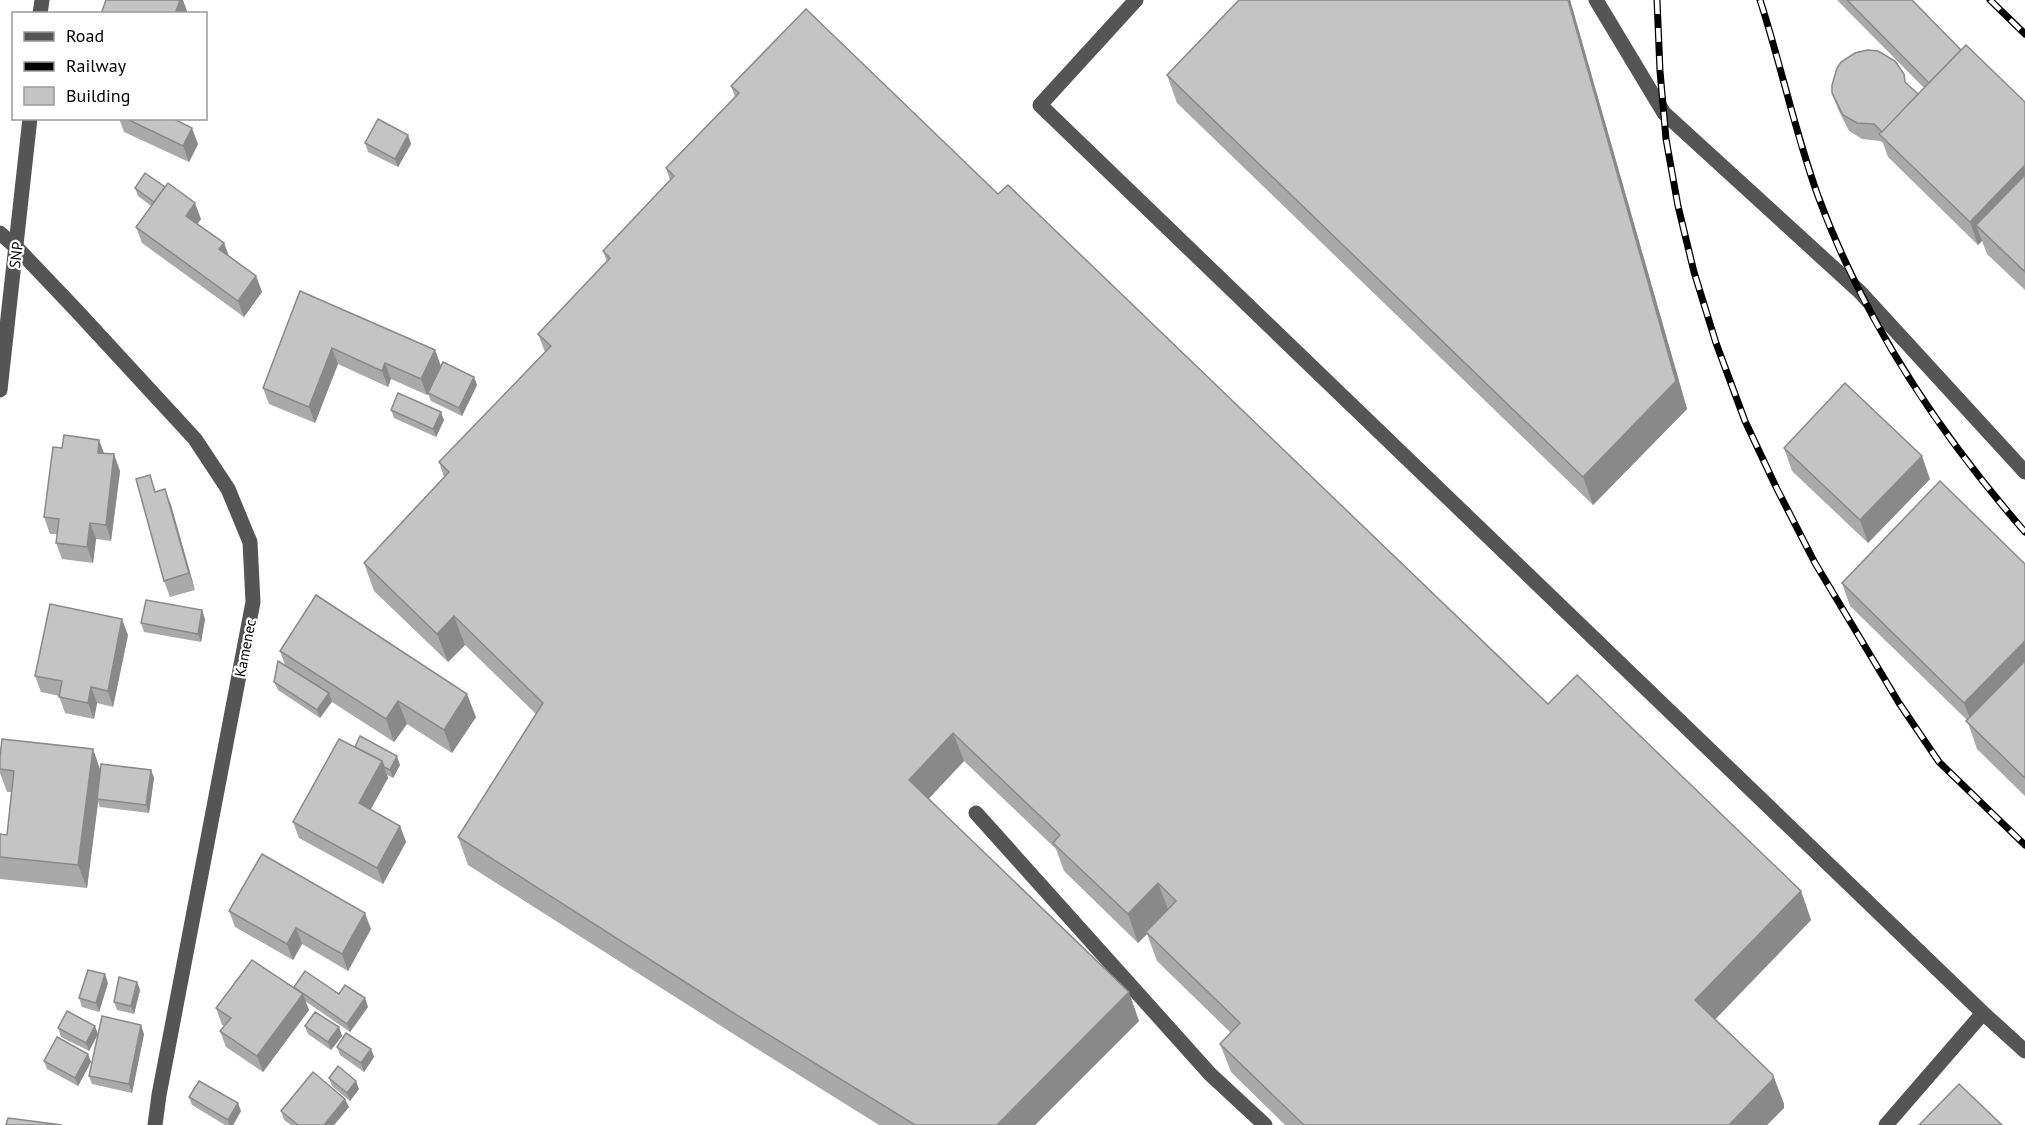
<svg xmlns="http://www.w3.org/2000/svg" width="2025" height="1125" viewBox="0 0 2025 1125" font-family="'PT Sans',sans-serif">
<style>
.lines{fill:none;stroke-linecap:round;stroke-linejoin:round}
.minor{stroke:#555;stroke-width:15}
.rail-casing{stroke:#000;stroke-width:7}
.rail{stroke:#fff;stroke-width:4.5;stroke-dasharray:14;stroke-linecap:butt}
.wall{fill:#a9a9a9}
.shaded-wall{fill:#898989}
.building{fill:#c4c4c4;stroke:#898989;stroke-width:1.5}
.labels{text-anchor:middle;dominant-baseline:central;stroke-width:4.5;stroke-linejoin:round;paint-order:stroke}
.street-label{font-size:15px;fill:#000;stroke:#fff}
</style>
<rect width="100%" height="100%" fill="#fff"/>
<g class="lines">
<g class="minor">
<path d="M1136 0 1040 105 1983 1013 2025 1051"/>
<path d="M1596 0 1664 113 1860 292 2025 472"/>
<path d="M40 14 42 0"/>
<path d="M0 233 17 248 76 310 195 439 228 489 250 542 253 602 159 1095 155 1125"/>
<path d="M0 390 30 118"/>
<path d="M976 813 1210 1074 1265 1125"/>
<path d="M1886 1125 1983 1013"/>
</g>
<g class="rail-casing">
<g id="rail">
<path d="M1657 0 1660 71 1666 139 1678 206 1694 272 1716 343 1745 421 1777 489 1815 563 1899 703 1939 762 2025 845"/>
<path d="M1760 0C1781 65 1795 132 1818 196 1864 321 1938 432 2025 532"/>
<path d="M1990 0 2025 34"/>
</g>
</g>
<use href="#rail" class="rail"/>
</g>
<g class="wall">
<path d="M1239 0H1570L1687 409 1593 505 1177 103 1167 75Z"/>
<path d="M1837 0H1912L1961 50 2025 102V290L1987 254 1982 241 1978 245 1888 157 1883 143 1880 141 1862 139 1849 131 1838 109 1832 93 1918 94 1924 88Z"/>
<path d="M731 86 998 194 1548 704 1801 891 1811 920 1715 1019 1773 1075 1784 1104V1108L1767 1125H1285L1231 1072 1220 1044 1231 1033 1157 961 1147 934 1138 943 1064 871 1056 849 964 761 929 798 1139 1021 1035 1125H879L743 1040 468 865 458 837 536 714 465 645 448 662 374 591 364 563 444 477 439 462 545 352 538 334 607 262 603 251 670 180 666 168 735 97Z"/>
<path d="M119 118H172L198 144 189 162 124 132Z"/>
<path d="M408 135 411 144 398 167 368 152 365 143Z"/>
<path d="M135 188 201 219 197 224 224 243 229 257 256 276 262 292 244 317 142 243 136 227 151 206 138 196Z"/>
<path d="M300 291 435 350 441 366 474 377 477 385 462 416 431 401 428 394 427 395 391 379 388 387 338 364 315 423 269 404 263 388Z"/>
<path d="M391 410 444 420 436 437 394 418Z"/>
<path d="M99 440 104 454 120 471 111 541 96 539 93 563 62 559 56 543 57 534H50L44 517 62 448Z"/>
<path d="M1784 448 1930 479 1868 543 1792 471Z"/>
<path d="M156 492 171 505 195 590 170 597 164 581Z"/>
<path d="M2025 564V796L1977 749 1967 720 1850 606 1842 583Z"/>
<path d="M205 619 201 642 144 632 141 623Z"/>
<path d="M128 635 113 707 97 703 94 719 65 713 59 696 41 692 35 676Z"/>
<path d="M280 651 476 717 452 753 407 724 394 742 332 702 320 718 278 690 274 682 285 665Z"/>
<path d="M355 747 400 765 393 778 387 775 388 778 371 809 400 826 406 842 383 884 299 838 293 822Z"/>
<path d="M93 749 100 770H151L154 778 149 813 100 807 98 802 87 888 0 879V834L7 835 11 792H7L0 773V757Z"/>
<path d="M229 911 371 929 348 971 302 944 293 960 235 927Z"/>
<path d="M137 982 140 990 134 1014 117 1010 114 1002Z"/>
<path d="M108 983 99 1012 82 1007 79 998Z"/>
<path d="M294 988 339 994 368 1007 350 1032 305 1001 309 1010 263 1072 226 1047 220 1031 224 1026 222 1025 216 1008Z"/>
<path d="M305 1026 339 1027 342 1036 331 1050 308 1034Z"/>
<path d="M58 1028 98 1034H144L132 1093 92 1084 89 1076 98 1034 89 1051 61 1037Z"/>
<path d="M337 1047 371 1049 374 1057 364 1072 340 1055Z"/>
<path d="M44 1061 91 1062 78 1086 47 1069Z"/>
<path d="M329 1078 359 1089 350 1101 332 1086Z"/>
<path d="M189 1097 241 1111 233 1125H225L192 1105Z"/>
<path d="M349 1107 334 1125H291L284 1120 281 1111Z"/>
</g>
<g class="shaded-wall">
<path d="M180 0H183L187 11 186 14H175Z"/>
<path d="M1568 0H1570L1687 409 1593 505 1583 477Z"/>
<path d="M192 128 198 144 189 162 183 146Z"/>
<path d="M408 135 411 144 398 167 395 159Z"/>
<path d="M2025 165V197L1976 225 1982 241 1978 245 1970 222Z"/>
<path d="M195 203 201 219 192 232 186 216Z"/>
<path d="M224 243 230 259 219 249Z"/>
<path d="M256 276 262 292 244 317 238 301Z"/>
<path d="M332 348 338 364 315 423 309 407Z"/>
<path d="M435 350 441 367 427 395 421 379Z"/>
<path d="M385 363 391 379 388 387 382 371Z"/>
<path d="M474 377 477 385 462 416 459 408Z"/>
<path d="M441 412 444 420 436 437 433 429Z"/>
<path d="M99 440 105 456 98 453Z"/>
<path d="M114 454 120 471 111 541 106 525Z"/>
<path d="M1922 456 1930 479 1868 543 1860 520Z"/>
<path d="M165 489 171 505 195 590 189 573Z"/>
<path d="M90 523 96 539 93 563 87 547Z"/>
<path d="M202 610 205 619 201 642 198 634Z"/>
<path d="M454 616 465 645 448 662 437 634Z"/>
<path d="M122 619 128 635 113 707 108 691Z"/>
<path d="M2025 641V672L1973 726 1964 703Z"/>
<path d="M91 687 97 703 94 719 88 703Z"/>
<path d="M329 693 332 701 320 718 317 710Z"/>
<path d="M467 694 476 717 452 753 444 730Z"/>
<path d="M398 701 407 724 394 742 386 719Z"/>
<path d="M953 733 964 761 920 808 909 780Z"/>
<path d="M93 749 101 772 97 799 98 802 87 888 78 865Z"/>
<path d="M397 756 400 765 393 778 390 770Z"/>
<path d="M382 761 388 778 365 819 359 803Z"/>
<path d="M151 770 154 778 149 813 146 805Z"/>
<path d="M400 826 406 842 383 884 377 868Z"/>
<path d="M1158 883 1169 912 1138 943 1128 914Z"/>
<path d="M1801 891 1811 920 1706 1029 1695 1000Z"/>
<path d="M365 913 371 929 348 971 342 954Z"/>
<path d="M296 928 302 944 293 960 287 944Z"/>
<path d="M105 974 108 983 99 1012 96 1003Z"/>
<path d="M137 982 140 990 134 1014 131 1006Z"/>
<path d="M1129 992 1139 1021 1035 1125H997Z"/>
<path d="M303 994 309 1010 263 1072 257 1056Z"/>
<path d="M365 998 368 1007 350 1032 347 1024Z"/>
<path d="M141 1025 144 1034 132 1093 129 1084Z"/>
<path d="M95 1026 98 1034 89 1051 86 1043Z"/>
<path d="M339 1027 342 1036 331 1050 328 1042Z"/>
<path d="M371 1049 374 1057 364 1072 361 1063Z"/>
<path d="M88 1054 91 1062 78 1086 75 1078Z"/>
<path d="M1773 1075 1784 1104V1108L1767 1125H1729Z"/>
<path d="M356 1081 359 1089 350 1101 347 1093Z"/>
<path d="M345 1099 349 1107 334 1125H324Z"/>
<path d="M238 1103 241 1111 233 1125H229L228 1120Z"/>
</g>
<g class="building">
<path d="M106 0H180L175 14H101Z"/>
<path d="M1239 0H1568L1676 381 1583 477 1167 75Z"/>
<path d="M1847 0H1912L1961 50 1929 83Z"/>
<path d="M806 9 998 194 1008 185 1548 704 1577 675 1801 891 1695 1000 1773 1075V1079L1729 1125H1304L1220 1044 1240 1023 1146 932 1176 901 1158 883 1128 914 1053 843 1060 835 953 733 909 780 1129 992 997 1125H915L732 1012 458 837 543 703 454 616 437 634 364 563 449 472 439 462 551 346 538 334 610 258 603 251 674 176 666 168 739 93 731 86Z"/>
<path d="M1966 45 2025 102V165L1970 222 1879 134Z"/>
<path d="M1867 50 1878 51 1895 61 1904 74 1905 82 1918 94 1882 132 1874 124 1857 123 1843 115 1832 93V85L1837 68 1841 62 1855 53Z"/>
<path d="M125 118H172L192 128 183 146Z"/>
<path d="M378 119 408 135 395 159 365 143Z"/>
<path d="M145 173 165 187 154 202 135 188Z"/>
<path d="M2025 175V272L1976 225Z"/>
<path d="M168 183 195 203 186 216 224 243 219 249 256 276 238 301 136 227Z"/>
<path d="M300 291 435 350 421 379 385 363 382 371 332 348 309 407 263 388Z"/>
<path d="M443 362 474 377 459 408 428 393Z"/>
<path d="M1845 383 1922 456 1860 520 1784 448Z"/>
<path d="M398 393 441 412 433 429 391 410Z"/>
<path d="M64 435 99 440 98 453 114 454 106 525 90 523 87 547 56 543 59 519 44 517 53 447 62 448Z"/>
<path d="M150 475 155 492 165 489 189 573 164 581 136 479Z"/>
<path d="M1940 481 2025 564V641L1964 703 1842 583Z"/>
<path d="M316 595 467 694 444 730 398 701 386 719 280 651Z"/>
<path d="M146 600 202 610 198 634 141 623Z"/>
<path d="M50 604 122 619 108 691 91 687 88 703 59 697 62 681 35 676Z"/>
<path d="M278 661 329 693 317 710 274 682Z"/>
<path d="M2025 661V778L1966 721Z"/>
<path d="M360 736 397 756 390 770 384 767 382 761 355 747Z"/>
<path d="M2 739 93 749 78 865 0 857V834L7 835 14 771 0 769V757Z"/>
<path d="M339 739 382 761 359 803 400 826 377 868 293 822Z"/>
<path d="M101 764 151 770 146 805 97 799Z"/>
<path d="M262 854 365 913 342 954 296 928 287 944 229 911Z"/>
<path d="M252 960 303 994 257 1056 220 1031 231 1018 216 1008Z"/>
<path d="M88 970 105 974 96 1003 79 998Z"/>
<path d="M305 971 339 994 345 985 365 998 347 1024 294 987Z"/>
<path d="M119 977 137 982 131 1006 114 1002Z"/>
<path d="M67 1011 95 1026 86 1043 58 1028Z"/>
<path d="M315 1012 339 1027 328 1042 305 1026Z"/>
<path d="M102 1016 141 1025 129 1084 89 1076Z"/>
<path d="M346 1033 371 1049 361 1063 337 1047Z"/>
<path d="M57 1037 88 1054 75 1078 44 1061Z"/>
<path d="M338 1066 356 1081 347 1093 329 1078Z"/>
<path d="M313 1072 345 1099 324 1125H298L281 1111Z"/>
<path d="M199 1081 238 1103 228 1120 189 1097Z"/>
<path d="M1959 1084 2002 1125H1919Z"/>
<path d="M8 1118 62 1125H6Z"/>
</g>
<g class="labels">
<g class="street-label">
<text transform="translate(16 255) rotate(-83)">SNP</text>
<text transform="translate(245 648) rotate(-79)">Kamenec</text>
</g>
</g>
<rect x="12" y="12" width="195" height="108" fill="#ffffff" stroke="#999999" stroke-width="1.5"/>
<rect x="24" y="32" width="30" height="9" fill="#555555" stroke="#999999" stroke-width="1.5"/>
<text x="66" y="42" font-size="18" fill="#000000">Road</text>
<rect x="24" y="62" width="30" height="9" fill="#000000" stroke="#999999" stroke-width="1.5"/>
<text x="66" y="72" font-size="18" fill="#000000">Railway</text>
<rect x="24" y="87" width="30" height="18" fill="#c4c4c4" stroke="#999999" stroke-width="1.5"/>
<text x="66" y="102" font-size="18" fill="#000000">Building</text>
</svg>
